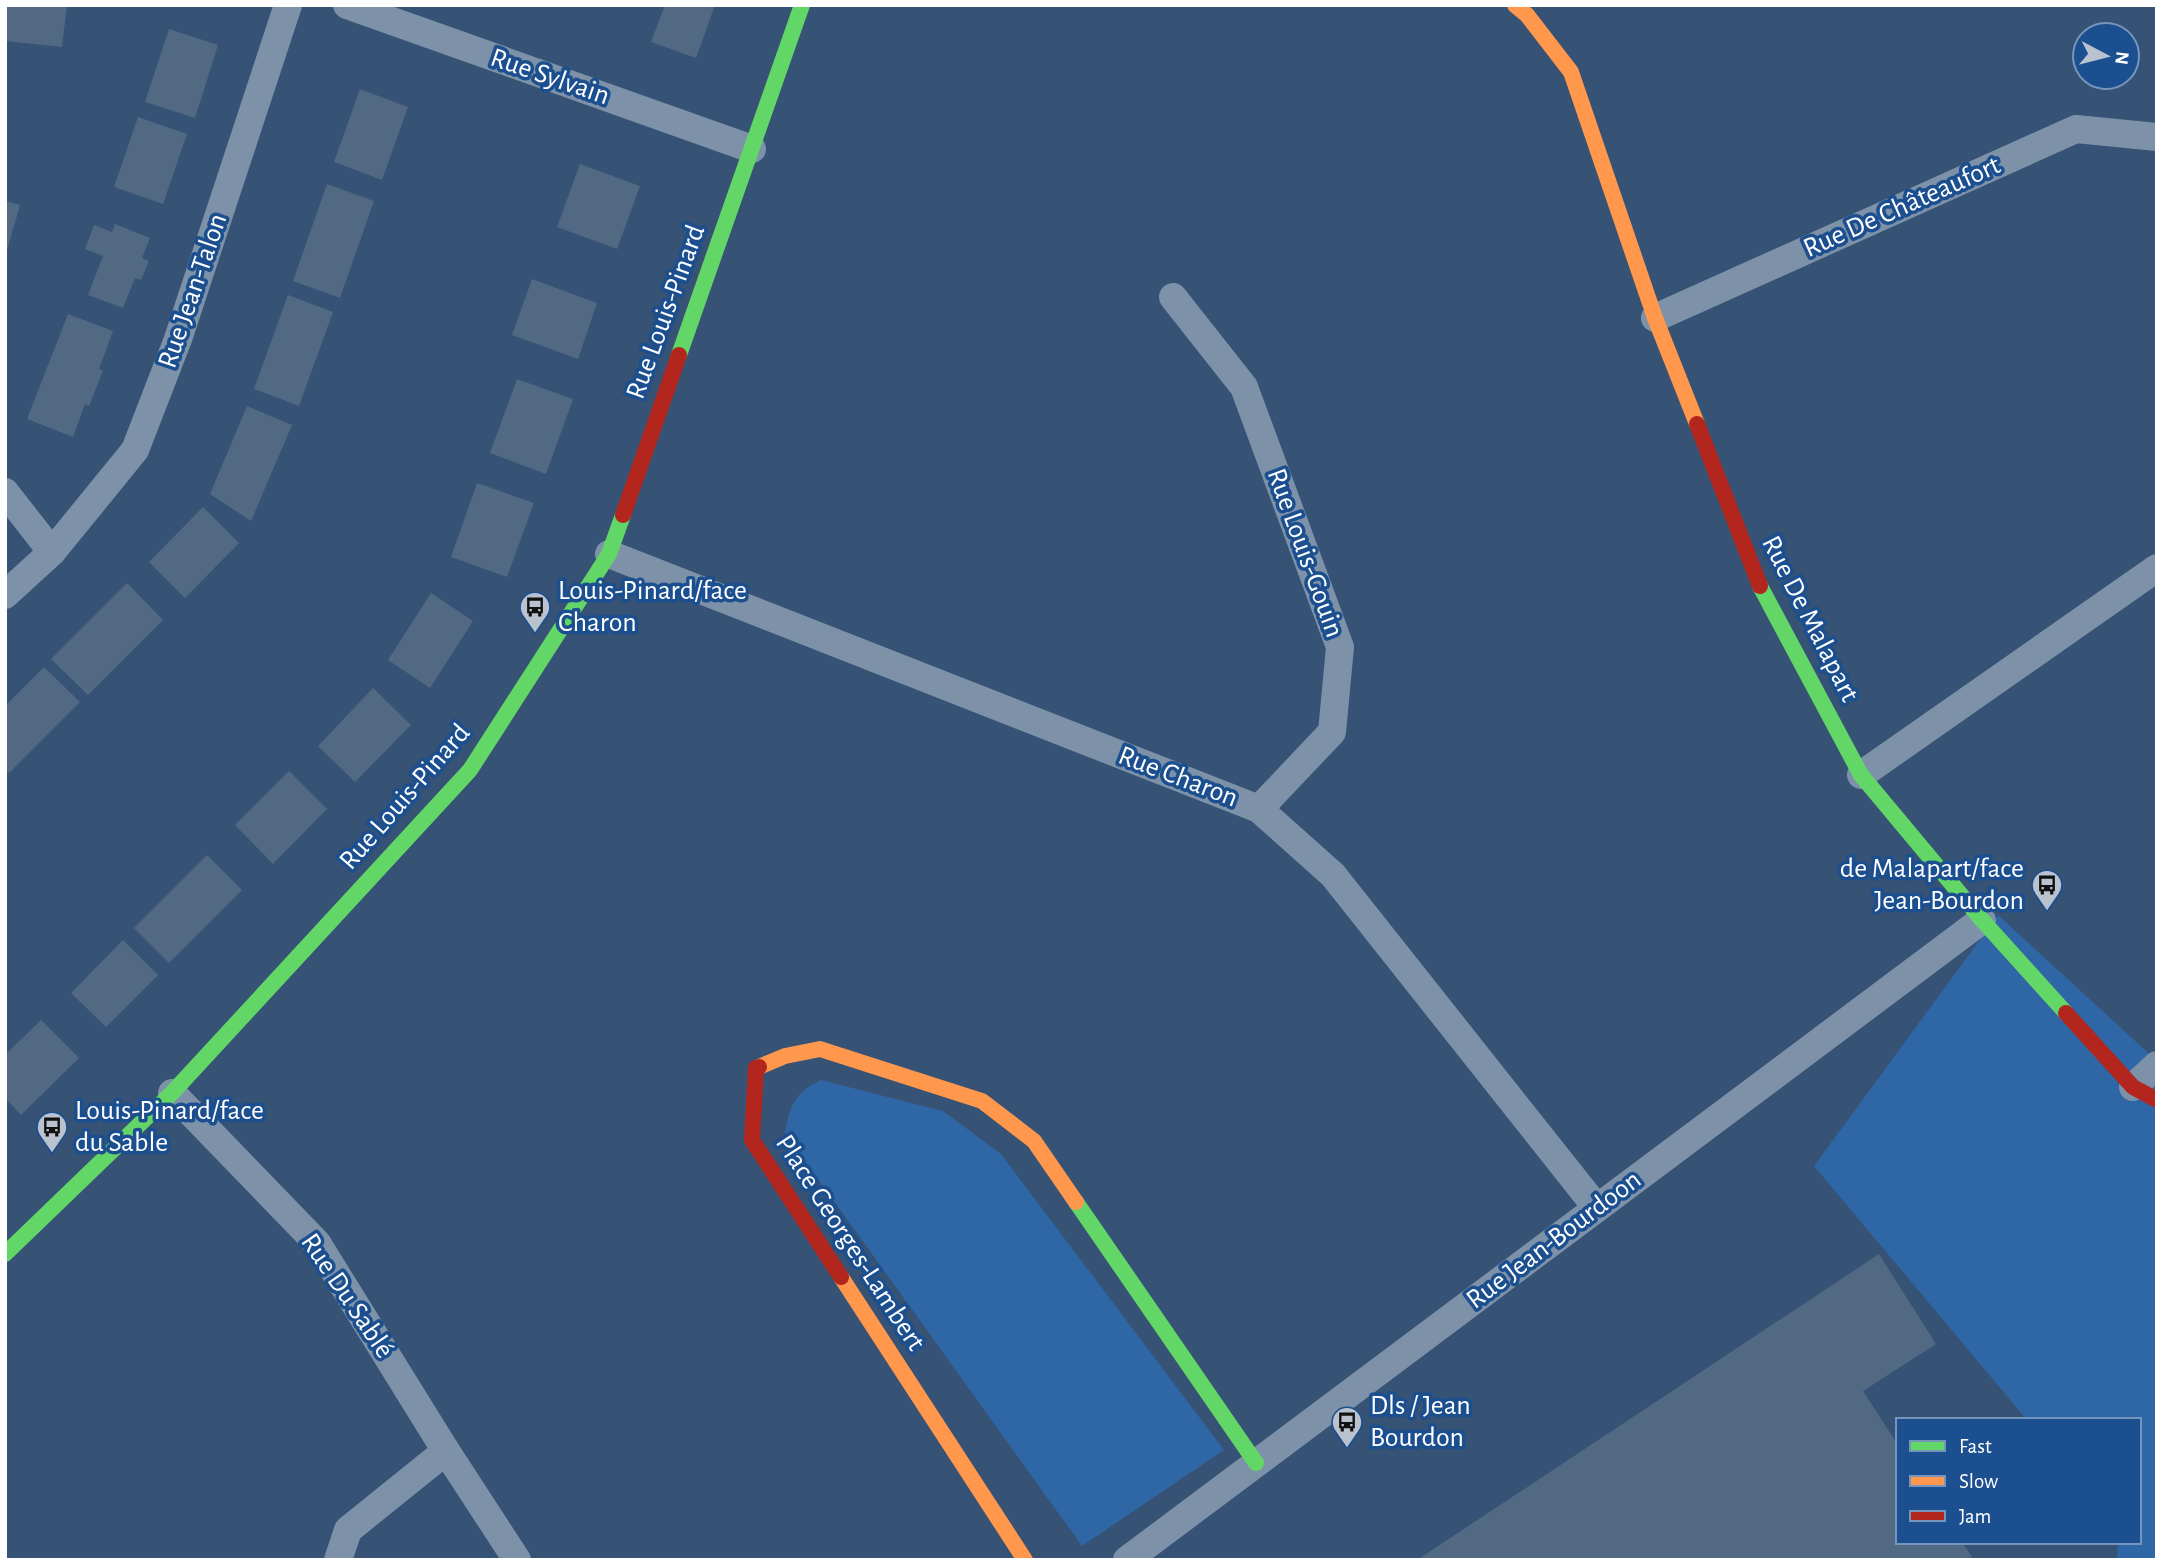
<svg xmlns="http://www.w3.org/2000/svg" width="2162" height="1565" viewBox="0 0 2162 1565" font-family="'Alegreya Sans',sans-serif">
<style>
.green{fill:#2f66a5}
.building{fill:#526984}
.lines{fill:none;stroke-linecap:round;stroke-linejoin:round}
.street{stroke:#7d92a8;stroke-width:28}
.fast{stroke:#63d668;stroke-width:16}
.slow{stroke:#ff974d;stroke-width:16}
.jam{stroke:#b3261e;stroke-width:16}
.labels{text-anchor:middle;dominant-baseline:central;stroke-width:7;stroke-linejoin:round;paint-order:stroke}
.street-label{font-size:28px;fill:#fff;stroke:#1b4f8f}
.poi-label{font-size:28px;fill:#fff;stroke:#1b4f8f;text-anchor:start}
</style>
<rect width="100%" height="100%" fill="#365274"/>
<g class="green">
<path d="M1998 915 2157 1061V1560H2117L2118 1542H2139V1420H2027L1814 1166Z"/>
<path d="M821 1080 943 1111 1001 1154 1224 1450 1082 1546 785 1133C790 1105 794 1093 821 1080Z"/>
</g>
<g class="building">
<path d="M5 5H67L62 47 5 41Z"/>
<path d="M665 5H715L696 58 651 42Z"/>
<path d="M169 29 218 45 195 118 145 102Z"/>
<path d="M360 89 408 107 382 180 334 162Z"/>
<path d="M138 117 187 134 163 204 114 187Z"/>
<path d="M580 164 640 186 617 249 557 227Z"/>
<path d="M327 184 374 201 340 298 293 281Z"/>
<path d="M5 201 20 205 6 254H5Z"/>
<path d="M115 224 150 238 142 258 149 261 141 280 135 278 123 308 88 295 103 256 85 249 94 225 112 232Z"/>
<path d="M532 279 597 303 578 359 512 335Z"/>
<path d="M288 295 333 312 299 406 254 389Z"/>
<path d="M68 314 113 331 99 369 103 371 89 406 85 404 73 437 27 419Z"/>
<path d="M517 379 573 399 546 474 490 453Z"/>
<path d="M247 406 292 425 251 521 210 494Z"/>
<path d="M477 483 534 503 507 577 451 557Z"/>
<path d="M203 507 239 543 185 598 149 562Z"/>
<path d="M127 583 163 620 88 695 51 659Z"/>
<path d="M431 593 473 621 430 688 388 660Z"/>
<path d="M44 667 80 702 9 773 5 769V706Z"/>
<path d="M373 688 411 725 355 782 318 746Z"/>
<path d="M289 771 327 809 273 864 235 825Z"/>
<path d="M207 855 242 890 169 963 134 928Z"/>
<path d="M123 940 158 975 106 1027 71 993Z"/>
<path d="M41 1020 79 1058 21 1115 5 1098V1055Z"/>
<path d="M1879 1254 1936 1344 1863 1391 1898 1445V1542H1962L1972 1557 1967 1560H1417Z"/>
</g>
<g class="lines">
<g class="street">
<path d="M347 5 752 149"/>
<path d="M1173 297 1244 387 1340 647 1332 732 1259 809"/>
<path d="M1655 318 2076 129 2157 137"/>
<path d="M5 492 52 552"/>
<path d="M609 554 1259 809 1333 875 1597 1208"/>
<path d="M5 595 52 552 135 450 178 339 288 5"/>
<path d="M1861 775 2157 568"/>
<path d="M2133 1087 2157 1065"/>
<path d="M172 1093 317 1243 446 1451 517 1560"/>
<path d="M338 1560 348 1530 446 1451"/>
<path d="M1127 1560 1982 920"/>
</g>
<g class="fast">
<path d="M679 355 802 5"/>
<path d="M1760 586 1861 775 1982 920 2066 1013"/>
<path d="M1076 1202 1256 1463"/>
<path d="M5 1254 172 1093 470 770 609 554 623 515"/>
</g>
<g class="slow">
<path d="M1515 5 1527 15 1571 72 1655 318 1697 424"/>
<path d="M759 1067 785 1056 820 1049 982 1101 1034 1141 1076 1202"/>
<path d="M841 1277 1025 1560"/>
</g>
<g class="jam">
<path d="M1697 424 1760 586"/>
<path d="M623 515 679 355"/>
<path d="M2066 1013 2133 1087 2157 1100"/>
<path d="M759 1067 756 1068 752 1140 841 1277"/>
</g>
</g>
<defs>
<g id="bus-pin" transform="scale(1.575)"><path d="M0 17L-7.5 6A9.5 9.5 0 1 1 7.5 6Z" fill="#b9c2ce" stroke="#1b4f8f"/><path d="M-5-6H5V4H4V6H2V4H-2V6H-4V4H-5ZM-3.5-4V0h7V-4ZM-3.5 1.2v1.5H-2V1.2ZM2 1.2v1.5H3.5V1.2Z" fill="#111"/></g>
</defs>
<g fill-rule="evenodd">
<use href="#bus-pin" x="535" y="607"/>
<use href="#bus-pin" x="2047" y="885"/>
<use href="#bus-pin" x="52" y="1127"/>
<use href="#bus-pin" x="1347" y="1422"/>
</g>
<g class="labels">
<g class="street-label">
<text transform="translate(550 77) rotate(19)">Rue Sylvain</text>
<text transform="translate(1902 207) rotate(-24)">Rue De Châteaufort</text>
<text transform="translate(193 291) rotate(-71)">Rue Jean-Talon</text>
<text transform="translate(666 312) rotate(-70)">Rue Louis-Pinard</text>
<text transform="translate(1305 553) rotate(70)">Rue Louis-Gouin</text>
<text transform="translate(1810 619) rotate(63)">Rue De Malapart</text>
<text transform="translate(1178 777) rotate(21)">Rue Charon</text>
<text transform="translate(405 797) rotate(-49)">Rue Louis-Pinard</text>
<text transform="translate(1554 1240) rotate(-37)">Rue Jean-Bourdoon</text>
<text transform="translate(850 1243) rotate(57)">Place Georges-Lambert</text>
<text transform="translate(347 1296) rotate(56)">Rue Du Sablé</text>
</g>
<g class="poi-label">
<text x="558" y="591">Louis-Pinard/face<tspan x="558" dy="32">Charon</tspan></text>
<text x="2024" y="869" text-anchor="end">de Malapart/face<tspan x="2024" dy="32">Jean-Bourdon</tspan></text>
<text x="75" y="1111">Louis-Pinard/face<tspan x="75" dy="32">du Sable</tspan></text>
<text x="1370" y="1406">Dls / Jean<tspan x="1370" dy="32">Bourdon</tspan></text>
</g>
</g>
<rect width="2162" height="1565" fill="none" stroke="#ffffff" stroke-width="14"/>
<rect x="1896" y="1418" width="245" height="126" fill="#1b4f8f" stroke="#7695bc" stroke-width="2"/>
<rect x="1910" y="1441" width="35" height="10" fill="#63d668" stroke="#7695bc" stroke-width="2"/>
<text x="1959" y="1453" font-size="21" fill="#ffffff">Fast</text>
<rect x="1910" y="1476" width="35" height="10" fill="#ff974d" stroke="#7695bc" stroke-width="2"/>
<text x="1959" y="1488" font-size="21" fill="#ffffff">Slow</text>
<rect x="1910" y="1511" width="35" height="10" fill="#b3261e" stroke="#7695bc" stroke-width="2"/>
<text x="1959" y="1523" font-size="21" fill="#ffffff">Jam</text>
<g transform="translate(2106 56) rotate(97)"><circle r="33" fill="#1b4f8f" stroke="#7695bc" stroke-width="2"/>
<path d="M0-5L12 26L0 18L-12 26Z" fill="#b9c2ce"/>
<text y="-10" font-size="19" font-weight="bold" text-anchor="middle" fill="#ffffff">N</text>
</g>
</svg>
